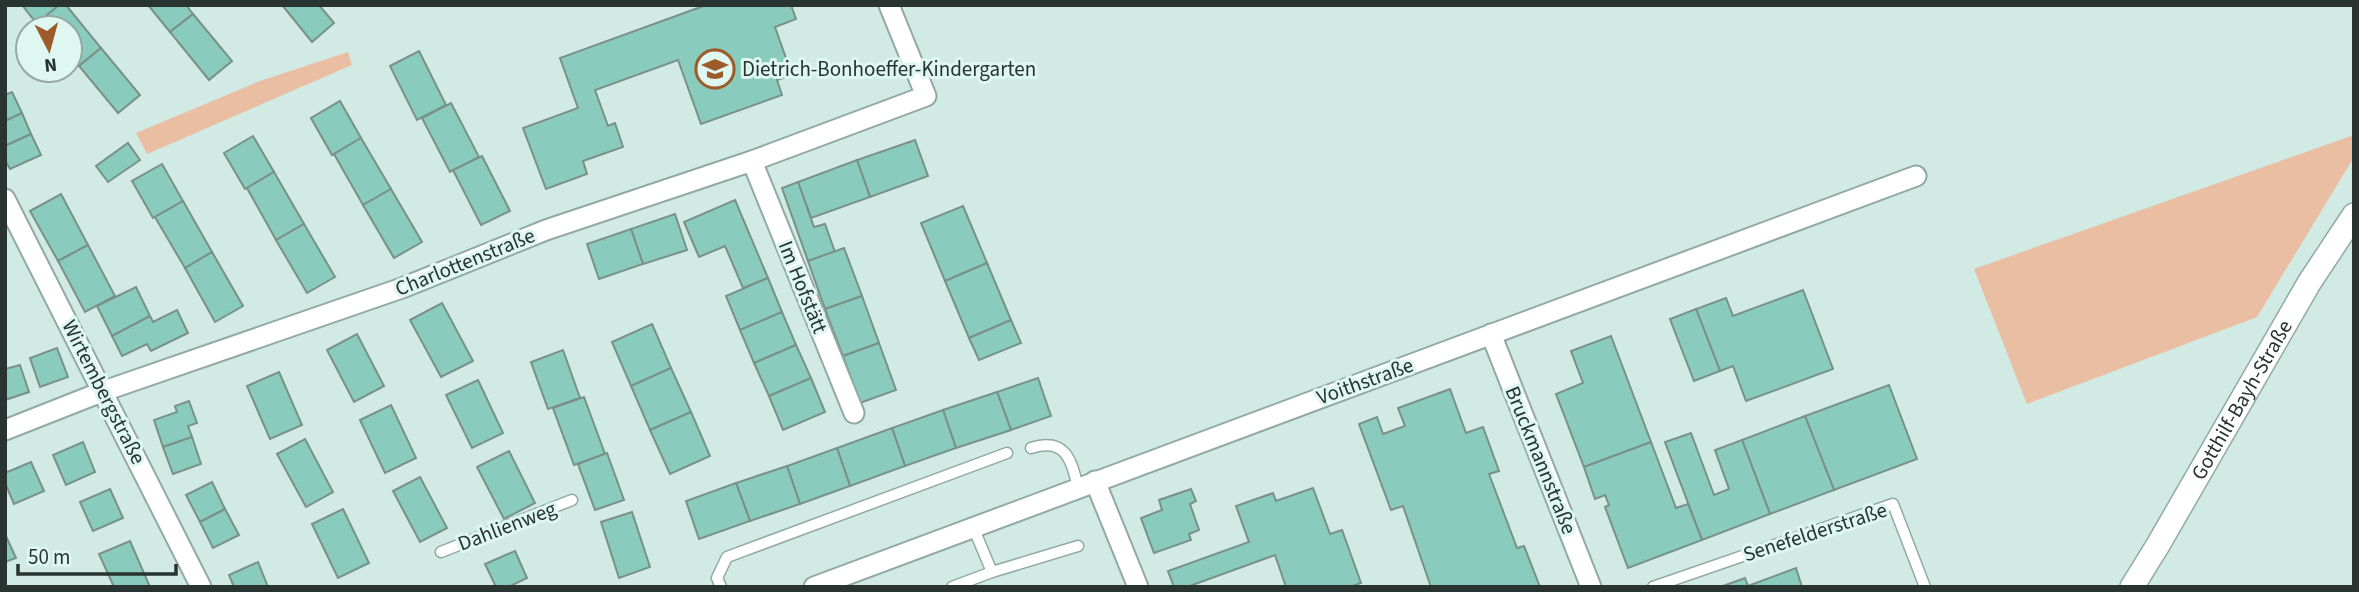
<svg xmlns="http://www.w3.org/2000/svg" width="2359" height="592" viewBox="0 0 2359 592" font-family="'Source Sans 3',sans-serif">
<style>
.green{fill:#e9bea2}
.building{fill:#89ccbd;stroke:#79908b;stroke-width:2}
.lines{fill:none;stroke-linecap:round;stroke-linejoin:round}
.service-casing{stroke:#92a9a4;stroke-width:13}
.minor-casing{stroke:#92a9a4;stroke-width:23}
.tertiary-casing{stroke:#92a9a4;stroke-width:26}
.service{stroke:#fff;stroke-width:10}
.minor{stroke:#fff;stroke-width:19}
.tertiary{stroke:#fff;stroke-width:23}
.labels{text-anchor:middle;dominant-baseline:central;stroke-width:6;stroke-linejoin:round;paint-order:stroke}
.poi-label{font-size:21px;fill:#293330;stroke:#def7f1;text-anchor:start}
.street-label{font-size:21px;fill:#293330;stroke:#def7f1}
</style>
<rect width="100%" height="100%" fill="#d1eae3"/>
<g class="green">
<path d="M348 52 352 65 147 154 136 133 260 81Z"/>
<path d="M2354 135V157L2257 317 2027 404 1974 269Z"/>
</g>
<g class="building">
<path d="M22 5H59L37 24Z"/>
<path d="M59 5H66L101 48 79 66 70 55V28H48L41 20Z"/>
<path d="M148 5H186L193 14 170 32Z"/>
<path d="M282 5H319L334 23 312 42Z"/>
<path d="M706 5H791L796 19 775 27 792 75 777 80 782 95 701 124 678 60 595 90 608 126 615 123 623 147 583 161 587 174 546 189 523 128 578 108 560 58Z"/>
<path d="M193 14 232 61 209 80 170 32Z"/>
<path d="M101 48 140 95 118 113 79 66Z"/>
<path d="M419 51 446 105 417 120 390 66Z"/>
<path d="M12 92 22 113 5 121V95Z"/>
<path d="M340 101 361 138 332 155 311 118Z"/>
<path d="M451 103 479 157 450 172 422 118Z"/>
<path d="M22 113 31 134 5 146V121Z"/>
<path d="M31 134 41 155 10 169 5 160V146Z"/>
<path d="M253 136 274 172 245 189 224 153Z"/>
<path d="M361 138 391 189 363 205 334 154Z"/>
<path d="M915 140 928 176 870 197 857 160Z"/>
<path d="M128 143 140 160 108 182 96 166Z"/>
<path d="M482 156 510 211 481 225 453 170Z"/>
<path d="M857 160 870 197 811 218 798 182Z"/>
<path d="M162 164 183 201 153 218 132 181Z"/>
<path d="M274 172 304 224 276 240 247 188Z"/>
<path d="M798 182 814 227 825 224 835 252 808 261 782 188Z"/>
<path d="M391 189 422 242 394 258 363 205Z"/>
<path d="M61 194 88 245 58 261 30 211Z"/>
<path d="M735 200 768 278 743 288 725 246 699 257 684 222Z"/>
<path d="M183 201 212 252 185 268 155 217Z"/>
<path d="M963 206 987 263 945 281 921 223Z"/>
<path d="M675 214 687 250 643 264 631 229Z"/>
<path d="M304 224 335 277 307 293 276 240Z"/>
<path d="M631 229 643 264 599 279 587 244Z"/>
<path d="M88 245 115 296 85 312 58 261Z"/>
<path d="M844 248 862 296 825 309 808 261Z"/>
<path d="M212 252 243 306 215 322 185 268Z"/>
<path d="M987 263 1011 320 969 338 945 281Z"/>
<path d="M768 278 782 312 740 330 726 296Z"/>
<path d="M136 287 150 316 112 336 97 306Z"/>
<path d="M1803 290 1833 369 1746 401 1733 366 1720 371 1696 309 1726 298 1733 316Z"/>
<path d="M862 296 879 343 843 356 825 309Z"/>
<path d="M442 303 473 361 441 377 410 320Z"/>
<path d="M1696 309 1720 371 1694 381 1670 319Z"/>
<path d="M177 310 188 333 151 351 147 344 122 356 112 336 150 316 153 322Z"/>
<path d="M782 312 796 345 754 363 740 330Z"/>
<path d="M1011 320 1021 343 979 360 969 338Z"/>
<path d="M652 324 671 368 631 386 612 342Z"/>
<path d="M357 334 384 386 354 402 327 350Z"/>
<path d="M1611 336 1651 442 1584 467 1556 394 1583 383 1571 351Z"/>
<path d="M879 343 896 390 860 403 843 356Z"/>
<path d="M796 345 811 378 769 396 754 363Z"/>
<path d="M57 348 68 377 40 387 30 358Z"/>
<path d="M563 350 580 398 548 409 531 362Z"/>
<path d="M20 365 29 392 5 400V369Z"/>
<path d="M671 368 691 412 650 430 631 386Z"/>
<path d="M279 372 302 425 270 439 247 386Z"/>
<path d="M811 378 825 412 783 430 769 396Z"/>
<path d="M1038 378 1051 416 1011 430 997 392Z"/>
<path d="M478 380 503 433 472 448 446 395Z"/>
<path d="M1889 385 1917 459 1834 490 1805 416Z"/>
<path d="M1450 389 1466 433 1483 427 1499 471 1489 474 1517 548 1524 546 1540 587H1431L1403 506 1391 510 1359 424 1377 417 1383 434 1405 426 1398 408Z"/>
<path d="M997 392 1011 430 956 448 943 410Z"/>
<path d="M584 397 605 454 574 465 553 408Z"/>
<path d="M189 401 197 423 188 426 192 437 163 447 154 420 177 412 175 406Z"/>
<path d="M391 405 416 458 385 473 360 420Z"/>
<path d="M943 410 956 448 905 466 892 428Z"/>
<path d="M691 412 710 456 670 474 650 430Z"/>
<path d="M1805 416 1834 490 1770 514 1742 440Z"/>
<path d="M892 428 905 466 850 486 837 448Z"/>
<path d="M1691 433 1714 495 1729 489 1715 450 1742 440 1770 514 1702 540 1665 442Z"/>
<path d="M192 437 201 464 173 474 163 447Z"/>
<path d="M305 439 333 492 306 507 277 454Z"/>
<path d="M83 442 95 472 66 485 53 455Z"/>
<path d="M1651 442 1676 508 1688 504 1702 540 1628 568 1605 507 1609 505 1605 495 1595 499 1584 467Z"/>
<path d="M837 448 850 486 800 504 787 466Z"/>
<path d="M509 451 535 503 504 519 477 467Z"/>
<path d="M607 453 624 500 595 510 578 464Z"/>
<path d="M31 462 44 491 14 504 5 483V473Z"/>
<path d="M787 466 800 504 750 521 736 483Z"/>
<path d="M420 477 447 528 420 542 393 491Z"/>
<path d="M212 482 225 509 200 522 186 495Z"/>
<path d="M736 483 750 521 699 539 686 501Z"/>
<path d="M1313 488 1330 534 1342 530 1361 583 1350 587H1286L1275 555 1187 587H1174L1168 571 1249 542 1236 506 1273 493 1276 501Z"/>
<path d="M110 489 123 518 93 531 80 502Z"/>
<path d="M1191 489 1196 501 1190 504 1199 530 1189 534 1191 540 1154 553 1141 518 1162 510 1159 500Z"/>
<path d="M225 509 239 535 213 548 200 522Z"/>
<path d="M343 509 369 563 338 578 312 524Z"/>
<path d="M632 512 650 567 619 578 601 522Z"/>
<path d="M5 534 16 558 5 562Z"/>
<path d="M130 541 150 587H114L99 554Z"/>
<path d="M515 551 527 578 508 587H496L485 564Z"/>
<path d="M258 562 268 587H234L229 575Z"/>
<path d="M1796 568 1802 587H1720L1745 578 1748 586Z"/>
</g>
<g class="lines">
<g class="service-casing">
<g id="service">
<path d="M1031 448C1066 437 1071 460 1078 487"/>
<path d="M441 552 572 500"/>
<path d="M992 572 1078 546"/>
<path d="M721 587 717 578 727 557 1007 453"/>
<path d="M952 587 992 572 973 527"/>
<path d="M1653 587 1893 504 1925 587"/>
</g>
</g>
<g class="minor-casing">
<g id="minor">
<path d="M752 161 854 413"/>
<path d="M5 199 201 587"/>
<path d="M1491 334 1591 587"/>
<path d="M5 430 104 391 402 288 546 230 752 161 926 96 889 5"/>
<path d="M1095 481 1138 587"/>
<path d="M814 587 1916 176"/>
</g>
</g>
<g class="tertiary-casing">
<g id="tertiary">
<path id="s1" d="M2132 587 2158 545 2309 283 2354 215"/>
</g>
</g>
<use href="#service" class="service"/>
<use href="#minor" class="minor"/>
<use href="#tertiary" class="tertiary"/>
</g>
<defs>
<g id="school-ring" transform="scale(2.0125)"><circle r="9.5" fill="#def7f1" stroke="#9e5b2a" stroke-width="1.5"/><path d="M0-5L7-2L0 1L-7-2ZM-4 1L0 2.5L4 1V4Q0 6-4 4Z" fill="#9e5b2a"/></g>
</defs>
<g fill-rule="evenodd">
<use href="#school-ring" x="715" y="69"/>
</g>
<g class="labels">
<g class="poi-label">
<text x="742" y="69">Dietrich-Bonhoeffer-Kindergarten</text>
</g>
<g class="street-label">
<text transform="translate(465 262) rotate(-22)">Charlottenstraße</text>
<text transform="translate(803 287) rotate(68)">Im Hofstätt</text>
<text transform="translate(1365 381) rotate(-20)">Voithstraße</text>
<text transform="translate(104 392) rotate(63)">Wirtembergstraße</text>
<text stroke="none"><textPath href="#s1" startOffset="217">Gotthilf-Bayh-Straße</textPath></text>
<text transform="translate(1541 460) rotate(68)">Bruckmannstraße</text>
<text transform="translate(507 526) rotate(-21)">Dahlienweg</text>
<text transform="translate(1815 532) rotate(-18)">Senefelderstraße</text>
</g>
</g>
<rect width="2359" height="592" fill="none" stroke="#293330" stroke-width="14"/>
<g transform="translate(49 49) rotate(174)"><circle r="33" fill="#def7f1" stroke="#96a9a4" stroke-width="2"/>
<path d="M0-5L12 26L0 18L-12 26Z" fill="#9e5b2a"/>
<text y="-10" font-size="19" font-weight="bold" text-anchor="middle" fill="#293330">N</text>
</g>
<path d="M18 564v10h158v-10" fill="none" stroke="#293330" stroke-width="3.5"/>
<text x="28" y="564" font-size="21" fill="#293330" stroke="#def7f1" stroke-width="5" paint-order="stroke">50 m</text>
</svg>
